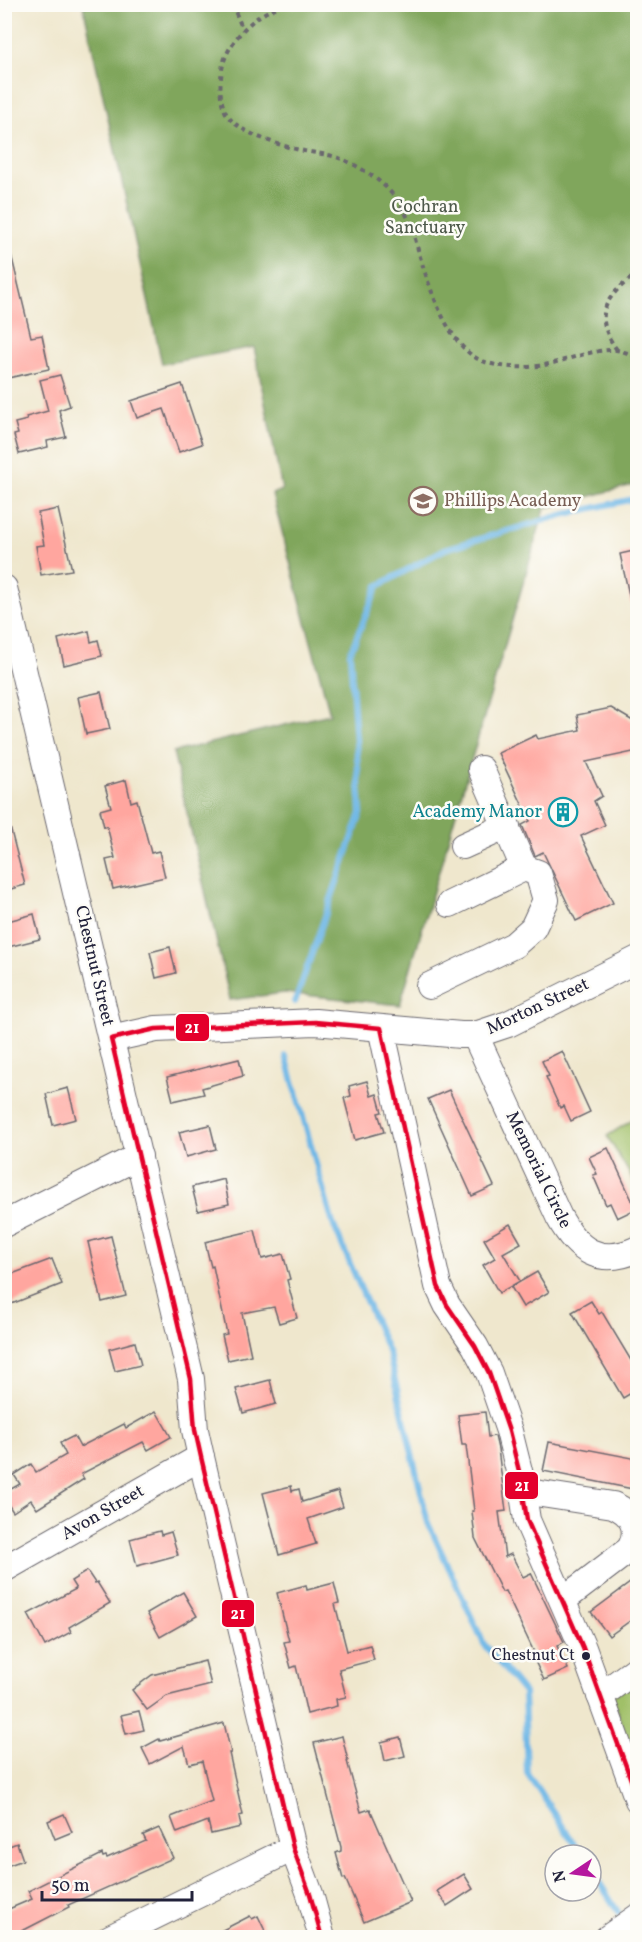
<svg xmlns="http://www.w3.org/2000/svg" width="642" height="1942" viewBox="0 0 642 1942" font-family="Vollkorn,serif">
<style>
.green{fill:#a0c068;stroke:#617152;stroke-width:1.5}
.forest{fill:#80a65c;stroke:#51644c;stroke-width:1.5}
.lines{fill:none;stroke-linecap:round;stroke-linejoin:round}
.stream{stroke:#6eb7e6;stroke-width:6}
.building{fill:#ffa69f}
.minor-casing{stroke:#6a676e;stroke-width:28}
.path{stroke:#6a676e;stroke-width:4;stroke-dasharray:4.5 4.5;stroke-linecap:butt}
.minor{stroke:#fff;stroke-width:26}
.bus-1-casing{stroke:#fdfcf7;stroke-width:9}
.bus-1{stroke:#e4002b;stroke-width:4.5}
.bus-dot{fill:#22223b;stroke:#fdfcf7;stroke-width:2}
.labels{text-anchor:middle;dominant-baseline:central;stroke-width:5;stroke-linejoin:round;paint-order:stroke}
.bus-label{font-size:16px;fill:#22223b;stroke:#fdfcf7;text-anchor:end}
.park-label{font-size:18px;fill:#4e594b;stroke:#fdfcf7}
.education-label{font-size:18px;fill:#785e54;stroke:#fdfcf7;text-anchor:start}
.culture-label{font-size:18px;fill:#0d838f;stroke:#fdfcf7;text-anchor:end}
.street-label{font-size:18px;fill:#22223b;stroke:#fdfcf7}
.line-badge{stroke:#fdfcf7;stroke-width:2}
.badge-label{font-size:16px;text-anchor:middle;font-weight:bold;fill:#fff}
</style>
<rect width="100%" height="100%" fill="#fdfcf7"/>
<filter id="ink" filterUnits="userSpaceOnUse"><feTurbulence type="fractalNoise" baseFrequency=".0167" numOctaves="2"/><feDisplacementMap in="SourceGraphic" scale="12" xChannelSelector="R" yChannelSelector="G"/><feConvolveMatrix kernelMatrix="1 2 1 2 8 2 1 2 1" color-interpolation-filters="sRGB"/></filter>
<filter id="wash" filterUnits="userSpaceOnUse"><feTurbulence type="fractalNoise" baseFrequency=".008" numOctaves="4" result="noise"/><feDisplacementMap in="SourceGraphic" scale="24" xChannelSelector="R" yChannelSelector="G"/><feGaussianBlur stdDeviation="1.35" result="paint"/><feColorMatrix in="noise" values="0 0 0 0 0 0 0 0 0 0 0 0 0 0 0 0 0 1.4 0 .05"/><feComposite in="paint" operator="in"/></filter>
<g filter="url(#wash)">
<rect width="100%" height="100%" fill="#efe7cd"/>
<g class="green">
<path d="M637 1117V1186L607 1136Z"/>
<path d="M637 1678V1767L612 1697Z"/>
</g>
<path class="forest" d="M83 5H637V484L545 508 400 1005 284 993 230 1000 173 752 330 714 272 494 282 490 254 347 162 364Z"/>
<g class="lines">
<g class="stream">
<path d="M295 1002 361 813 350 653 378 586 445 549 562 515 638 498"/>
<path d="M286 1056 333 1224 389 1354 428 1523 484 1644 524 1693 527 1773 582 1855"/>
<path d="M591 1869 618 1912"/>
</g>
</g>
<g id="blocks">
<g class="building">
<path d="M10 250 31 337 42 335 49 369 8 378 6 371H4V251Z"/>
<path d="M60 375 70 406 59 410 66 437 47 441 48 447 19 454 14 435 18 434 15 423 27 420 26 417 48 411 40 380Z"/>
<path d="M182 384 202 444 179 452 164 409 137 418 131 401Z"/>
<path d="M58 509 72 570 41 575 36 546 44 545 38 513Z"/>
<path d="M638 550V603L631 604 620 554Z"/>
<path d="M89 631 91 642 98 640 102 656 64 665 58 639Z"/>
<path d="M101 692 110 729 86 734 78 697Z"/>
<path d="M611 708 638 724V751L586 762 602 796 594 801 605 825 581 836 613 903 576 921 543 852 535 856 522 825 530 821 498 753 536 735 538 739 580 730 577 715Z"/>
<path d="M126 780 131 802 137 800 151 853 159 851 165 877 113 889 106 860 115 858 107 826 104 827 100 810 111 807 105 786Z"/>
<path d="M4 827H10L25 885 4 891Z"/>
<path d="M34 914 40 939 4 948V922Z"/>
<path d="M170 947 176 973 156 978 150 952Z"/>
<path d="M562 1051 590 1112 571 1121 564 1106 560 1108 546 1077 549 1076 542 1061Z"/>
<path d="M239 1059 243 1076 202 1088 204 1094 173 1101 167 1077Z"/>
<path d="M367 1081 371 1096 377 1094 382 1112 378 1113 384 1132 355 1140 344 1098 351 1096 349 1086Z"/>
<path d="M68 1088 76 1119 53 1125 46 1094Z"/>
<path d="M449 1090 494 1186 472 1196 428 1099Z"/>
<path d="M210 1125 216 1149 186 1157 179 1132Z"/>
<path d="M608 1148 636 1209 617 1218 610 1203 606 1205 593 1175 597 1174 589 1157Z"/>
<path d="M224 1179 229 1204 198 1211 192 1187Z"/>
<path d="M510 1224 521 1243 503 1253 520 1281 499 1293 483 1265 495 1258 484 1239Z"/>
<path d="M255 1230 262 1259 283 1254 290 1279 287 1280 297 1318 279 1323 274 1307 242 1313 251 1355 228 1360 222 1335 227 1334 213 1266 211 1267 205 1242Z"/>
<path d="M111 1236 126 1296 102 1302 88 1242Z"/>
<path d="M52 1259 62 1284 4 1307V1277Z"/>
<path d="M537 1272 549 1292 523 1307 511 1287Z"/>
<path d="M591 1301 599 1314 602 1312 638 1372V1389L623 1398 572 1312Z"/>
<path d="M135 1342 141 1365 115 1371 109 1349Z"/>
<path d="M270 1380 276 1404 243 1413 236 1389Z"/>
<path d="M156 1411 171 1437 148 1450 143 1442 81 1474 84 1479 37 1509 31 1500 13 1512 4 1498V1493L20 1484 14 1475 31 1464 36 1472 66 1455 60 1443 74 1436 80 1447 124 1424 126 1428Z"/>
<path d="M485 1412 488 1437 495 1436 498 1449 506 1511 499 1512 505 1557 511 1554 523 1577 531 1573 564 1642 557 1646 568 1669 544 1680 531 1653 534 1652 505 1591 502 1592 475 1538 472 1511H474L466 1445H462L458 1415Z"/>
<path d="M549 1442 638 1459V1490L543 1471Z"/>
<path d="M291 1486 292 1491 299 1489 302 1502 338 1491 343 1507 308 1519 316 1544 279 1555 263 1493Z"/>
<path d="M160 1531 161 1535 171 1532 178 1555 137 1566 130 1539Z"/>
<path d="M87 1571 95 1583 97 1582 110 1603 69 1627 71 1632 45 1646 28 1614 76 1589 71 1581Z"/>
<path d="M638 1577V1615L609 1636 591 1612Z"/>
<path d="M334 1583 339 1603 335 1604 347 1651 370 1645 374 1660 339 1669 346 1697 336 1699 337 1706 307 1714 296 1666 291 1668 284 1642 289 1641 277 1593 306 1585 307 1590Z"/>
<path d="M183 1592 197 1616 160 1637 147 1613Z"/>
<path d="M205 1661 211 1685 167 1696 147 1710 132 1690 152 1675Z"/>
<path d="M139 1711 144 1730 126 1734 121 1715Z"/>
<path d="M224 1723 231 1753H229L243 1815 239 1816 241 1827 211 1834 208 1821 177 1833 171 1817 212 1801 202 1761 189 1764 184 1746 150 1764 142 1748 159 1739 160 1741Z"/>
<path d="M342 1736 348 1761H347L361 1812 370 1809 411 1902 364 1922 345 1878 343 1879 336 1853 341 1851V1847L314 1743Z"/>
<path d="M400 1737 405 1756 385 1761 381 1742Z"/>
<path d="M64 1814 72 1832 55 1839 48 1821Z"/>
<path d="M159 1828 173 1858 68 1905 69 1907 26 1929 4 1938V1911L32 1899 28 1891 102 1854 103 1857 106 1856 107 1858 146 1841 143 1835Z"/>
<path d="M17 1843 23 1860 4 1867V1848Z"/>
<path d="M464 1874 473 1889 447 1906 437 1891Z"/>
<path d="M250 1916 252 1919 258 1916 266 1933 258 1938H207Z"/>
</g>
</g>
</g>
<g filter="url(#ink)">
<use href="#blocks" fill-opacity="0" stroke="#6a676e" stroke-width="1.5"/>
<g class="lines">
<g class="minor-casing">
<g id="minor">
<path d="M4 588 191 1379 195 1430 201 1457 293 1848 310 1894 322 1938"/>
<path d="M481 769 524 868"/>
<path d="M463 846 507 826"/>
<path d="M429 986 514 945 533 928 546 900 538 873 524 868 450 904"/>
<path d="M381 1028 438 1286 447 1305 475 1346 489 1373 509 1431 520 1475 527 1520 583 1648 638 1800"/>
<path d="M475 1035 559 1217C577 1250 599 1267 638 1249"/>
<path d="M111 1039 156 1029 315 1022 461 1035H475L508 1024 638 959"/>
<path d="M4 1224 139 1156"/>
<path d="M522 1491 613 1505C632 1513 641 1529 630 1549L563 1600"/>
<path d="M4 1569 201 1457"/>
<path d="M600 1696 638 1668"/>
<path d="M110 1938 293 1848"/>
<path d="M608 1938 638 1917"/>
</g>
</g>
<g class="path">
<path d="M232 4 243 30"/>
<path d="M284 4C276 8 267 11 260 16 243 26 224 51 222 70 220 83 219 98 225 111 234 133 282 146 304 151 315 153 328 154 339 158 362 167 383 181 397 200 413 221 414 239 422 263 431 292 449 344 478 359 498 369 527 369 549 364 571 359 593 349 616 350 623 351 631 354 638 357"/>
<path d="M617 350C591 314 606 296 638 273"/>
</g>
<use href="#minor" class="minor"/>
<g class="bus-1-casing">
<path id="bus-1" d="M322 1938 310 1894 293 1848 201 1457 195 1430 191 1379 111 1039 156 1029 315 1022 381 1028 438 1286 447 1305 475 1346 489 1373 509 1431 520 1475 527 1520 583 1648 638 1799"/>
</g>
<use href="#bus-1" class="bus-1"/>
</g>
</g>
<defs>
<g id="school-ring" transform="scale(1.5)"><circle r="9.5" fill="#fdfcf7" stroke="#8d6e63" stroke-width="1.5"/><path d="M0-5L7-2L0 1L-7-2ZM-4 1L0 2.5L4 1V4Q0 6-4 4Z" fill="#8d6e63"/></g>
<g id="building-ring" transform="scale(1.5)"><circle r="9.5" fill="#fdfcf7" stroke="#0f9aa8" stroke-width="1.5"/><path d="M-4-6H4V6H1V3H-1V6H-4ZM-2.5-4.3h1.7v1.8h-1.7ZM.8-4.3h1.7v1.8H.8ZM-2.5-1h1.7V.8h-1.7ZM.8-1h1.7V.8H.8Z" fill="#0f9aa8"/></g>
</defs>
<g fill-rule="evenodd">
<use href="#school-ring" x="423" y="501"/>
<use href="#building-ring" x="563" y="812"/>
</g>
<circle class="bus-dot" cx="586" cy="1656" r="5"/>
<g class="labels">
<g class="bus-label">
<text x="575" y="1656">Chestnut Ct</text>
</g>
<g class="park-label">
<text x="425" y="207">Cochran<tspan x="425" dy="21">Sanctuary</tspan></text>
</g>
<g class="education-label">
<text x="444" y="501">Phillips Academy</text>
</g>
<g class="culture-label">
<text x="542" y="812">Academy Manor</text>
</g>
<g class="street-label">
<text transform="translate(94 966) rotate(77)">Chestnut Street</text>
<text transform="translate(538 1007) rotate(-25)">Morton Street</text>
<text transform="translate(538 1170) rotate(64)">Memorial Circle</text>
<text transform="translate(103 1513) rotate(-30)">Avon Street</text>
</g>
</g>
<g class="line-badge">
<rect x="175" y="1013" width="35" height="29" rx="6" fill="#e4002b"/>
<rect x="504" y="1471" width="35" height="29" rx="6" fill="#e4002b"/>
<rect x="221" y="1599" width="34" height="29" rx="6" fill="#e4002b"/>
</g>
<g class="badge-label">
<text x="192" y="1033">21</text>
<text x="522" y="1491">21</text>
<text x="238" y="1619">21</text>
</g>
<rect width="642" height="1942" fill="none" stroke="#fdfcf7" stroke-width="24"/>
<g transform="translate(573 1873) rotate(257)"><circle r="28" fill="#fdfcf7" stroke="#a5a5ac" stroke-width="1.5"/>
<path d="M0-4.5L10 22L0 15L-10 22Z" fill="#b5179e"/>
<text y="-9" font-size="16" font-weight="bold" text-anchor="middle" fill="#22223b">N</text>
</g>
<path d="M42 1891v9h150v-9" fill="none" stroke="#22223b" stroke-width="3"/>
<text x="51" y="1891" font-size="18" fill="#22223b" stroke="#fdfcf7" stroke-width="4.5" paint-order="stroke">50 m</text>
</svg>
